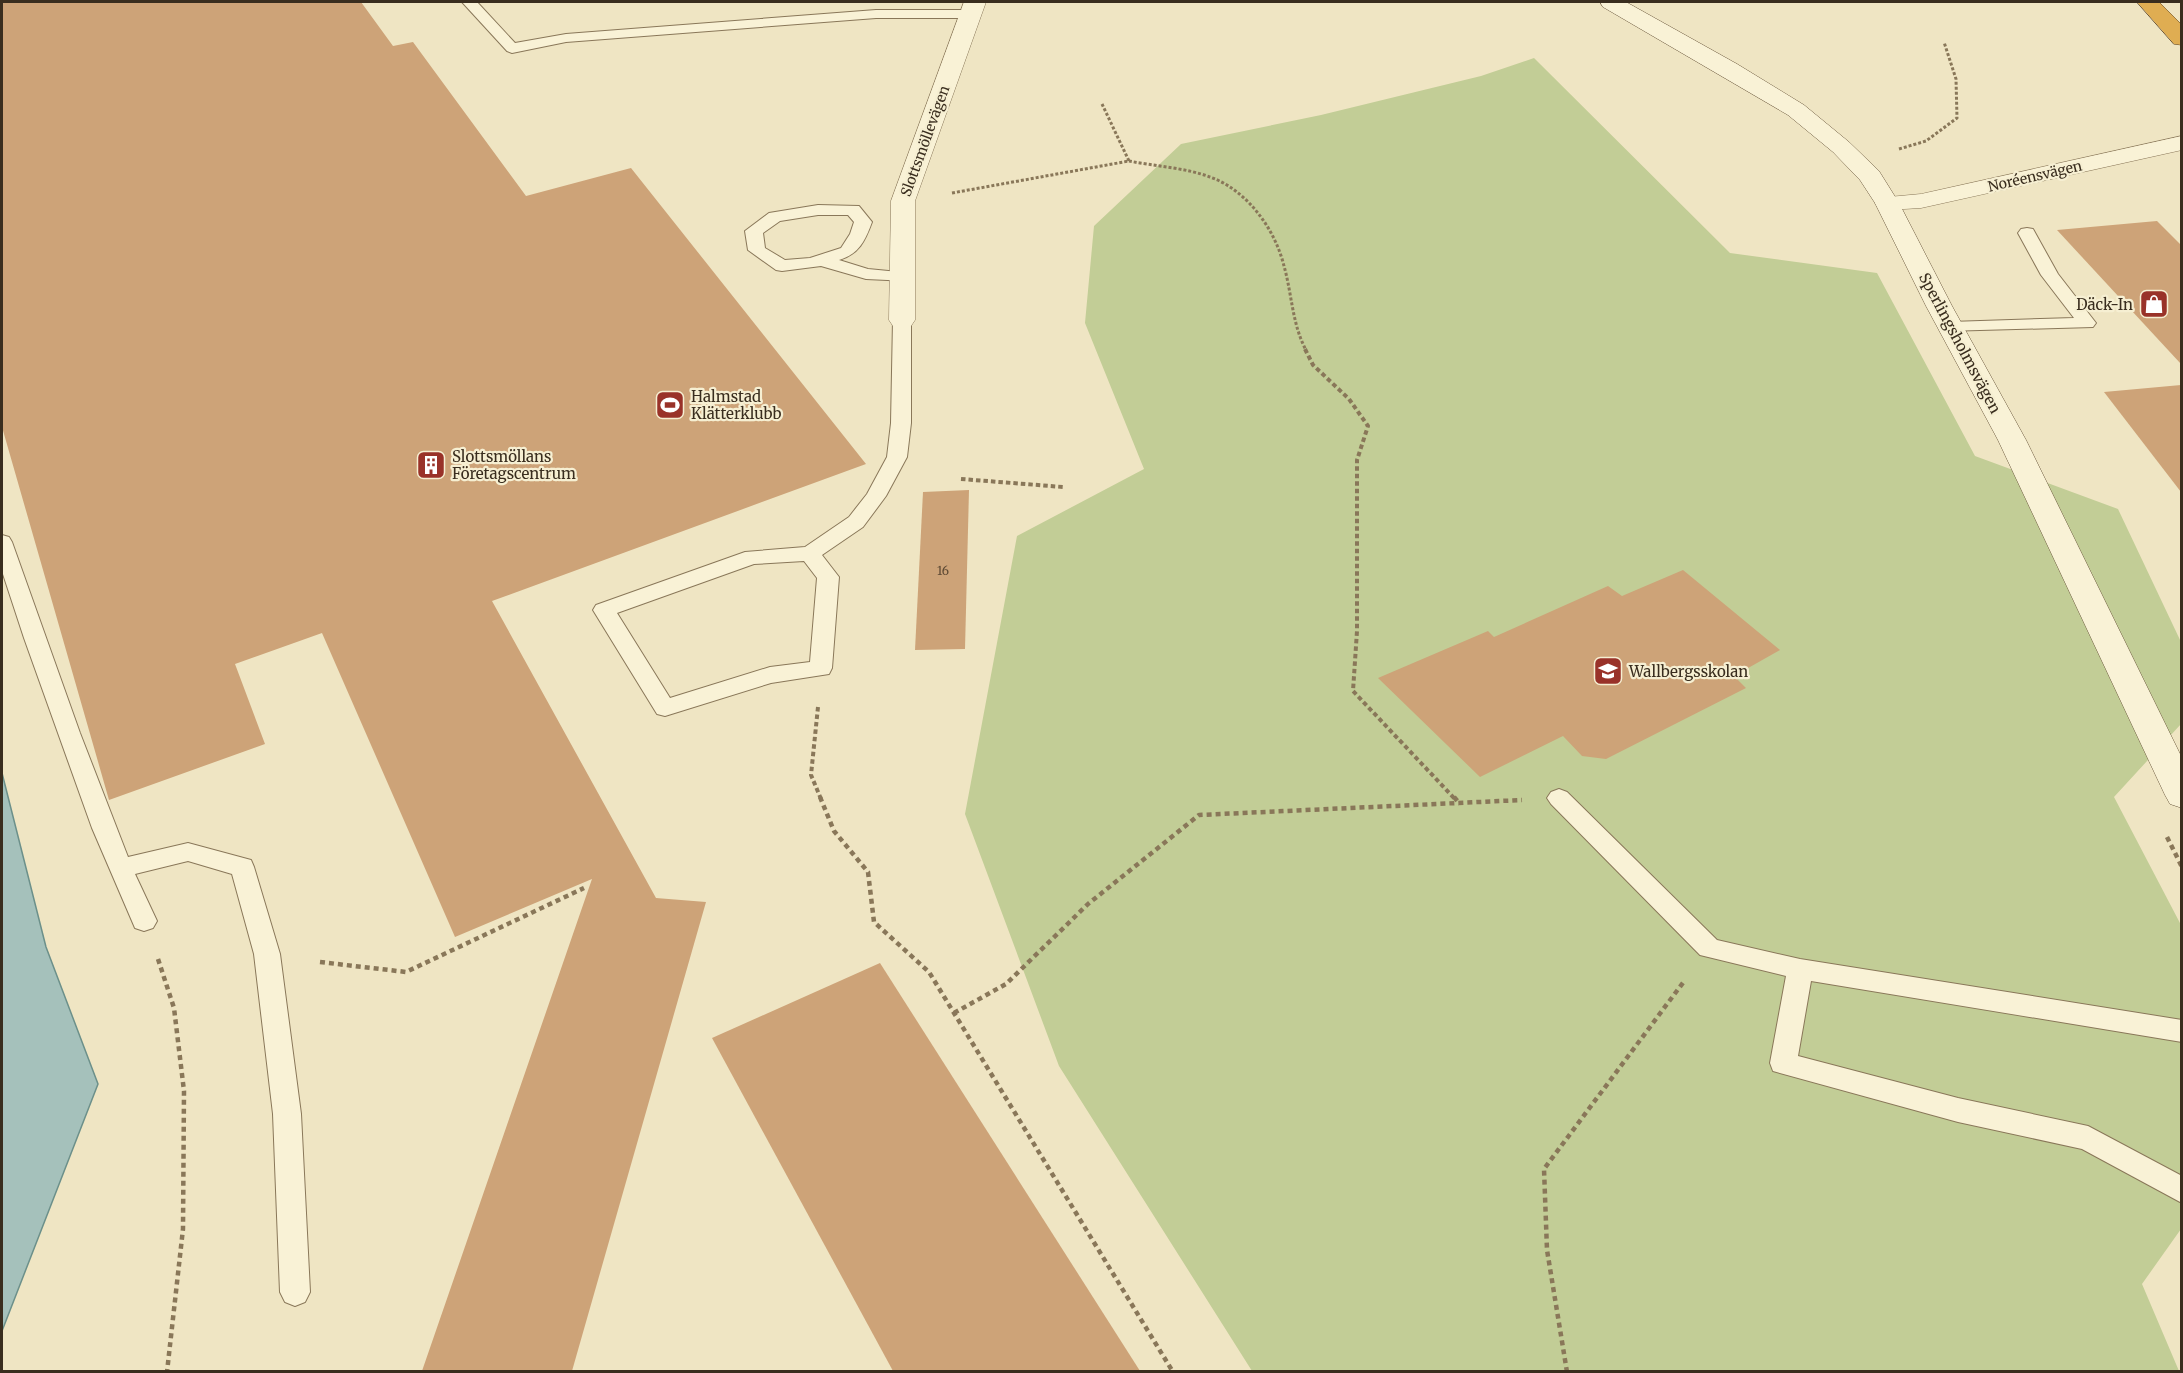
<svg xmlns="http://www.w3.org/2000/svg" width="2183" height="1373" viewBox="0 0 2183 1373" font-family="Merriweather,serif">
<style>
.green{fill:#c2cd96}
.water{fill:#a5c1bb;stroke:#6c908a;stroke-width:1.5}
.building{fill:#cda378}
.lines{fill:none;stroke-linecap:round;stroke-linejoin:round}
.lane-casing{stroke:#897759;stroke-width:2}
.street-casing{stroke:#897759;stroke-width:1}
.secondary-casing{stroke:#6b583d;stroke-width:1}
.highway-casing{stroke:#57442e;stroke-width:1}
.path-far2{stroke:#897759;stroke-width:3;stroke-dasharray:3 2;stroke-linecap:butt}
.path-far1{stroke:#897759;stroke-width:4;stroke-dasharray:4.5 3;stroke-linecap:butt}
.path{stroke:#897759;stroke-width:4.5;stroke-dasharray:5 4;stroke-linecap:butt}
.lane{fill:#f9f2d6;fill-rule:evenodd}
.street{fill:#f9f2d6;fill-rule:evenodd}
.secondary{fill:#f9f2d6;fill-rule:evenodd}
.highway{fill:#dfad52;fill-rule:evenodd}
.labels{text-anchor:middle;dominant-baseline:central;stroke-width:4.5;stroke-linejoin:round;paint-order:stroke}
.number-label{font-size:12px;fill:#5e4a34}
.far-street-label{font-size:14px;fill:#392d1e;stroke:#f6efd2}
.poi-label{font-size:15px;fill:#392d1e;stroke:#f6efd2;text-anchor:start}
.street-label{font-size:15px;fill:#392d1e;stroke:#f6efd2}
</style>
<rect width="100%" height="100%" fill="#efe5c3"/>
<path class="green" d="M1534 58 1730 253 1877 273 1975 456 2118 509 2181 642V724L2114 797 2181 925V1229L2142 1284 2179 1371H1252L1059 1066 965 814 1017 536 1144 469 1085 323 1094 226 1181 144 1321 115 1481 76Z"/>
<path class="water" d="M2 773 46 947 98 1084 2 1331Z"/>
<g class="building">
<path d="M2 2H361L393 46 413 42 526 196 631 168 866 464 492 601 656 898 706 902 572 1371H422L592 879 455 937 322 633 235 664 265 744 109 800 2 427Z"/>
<path d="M2157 221 2181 245V364L2057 230Z"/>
<path d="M2181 385V492L2104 392Z"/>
<path d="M969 490 965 649 915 650 923 492Z"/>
<path d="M1683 570 1780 650 1734 676 1746 688 1606 759 1582 756 1563 736 1480 777 1378 678 1488 631 1494 637 1608 586 1622 596Z"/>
<path d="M880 963 1140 1371H893L712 1038Z"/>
</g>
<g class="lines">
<g class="lane-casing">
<g id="lane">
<path d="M462 2H477L515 43 566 34 876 10H969L976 14 969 18H876L566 42 512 53 507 51Z"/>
<path d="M818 205 859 206 872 222C865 241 859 254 839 260L868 269 909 273 912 277 909 281 866 279 821 266 782 271 776 270 748 250 745 231 769 213ZM818 215H848L854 222 850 234 841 248 810 258 785 260 765 248 763 233 780 221Z"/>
<path d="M2027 228 2033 229 2058 274 2096 323 2093 327 1944 331 1941 327 1944 323 1950 322 2074 318 2041 275 2018 233 2021 229Z"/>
<path d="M902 315 908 316 911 320V423L907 457 886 496 863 527 822 555 839 577 832 668 829 674 771 683 665 716 657 714 593 610 596 605 745 552 805 547 849 517 867 494 887 457 891 423 893 320 896 316ZM804 561 817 578 810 662 770 667 670 698 617 613 754 564Z"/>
<path d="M2 535 9 537 12 542 80 733 128 857 188 843 251 860 254 867 280 954 301 1114 310 1292 305 1302 295 1306 285 1302 280 1292 273 1114 254 954 232 874 188 861 135 874 157 921 153 928 144 931 135 928 92 828 24 638 2 571Z"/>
<path d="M1559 789 1567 792 1717 940 1800 959 2182 1020V1042L1811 981 1798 1056 1958 1098 2088 1126 2182 1176V1203L2082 1149 1958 1122 1773 1071 1770 1063 1786 976 1700 955 1551 804 1547 798 1551 792Z"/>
</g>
</g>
<g class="street-casing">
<g id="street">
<path d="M964 2H986L915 201V320L911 326 902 328 893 326 889 320 891 201Z"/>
<path d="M2182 136V150L1921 208 1887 210 1878 208 1875 203 1878 198 1921 194Z"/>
</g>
</g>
<g class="secondary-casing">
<path id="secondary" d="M1600 2H1626L1737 64 1804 105 1849 142 1879 171 1899 203 1952 306 2026 440 2182 758V808L2170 804 2165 795 1998 440 1926 306 1875 203 1860 180 1833 152 1788 115 1603 7Z"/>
</g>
<g class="highway-casing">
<path id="highway" d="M2137 2H2159L2182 25V45L2174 44Z"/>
</g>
<g class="path-far2">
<path d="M1899 149 1926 141 1957 118 1956 79 1944 42"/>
<path d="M1129 161C1154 166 1187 168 1210 177 1247 190 1275 229 1284 266 1292 294 1292 324 1306 350"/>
<path d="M952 193 1129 161 1102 104"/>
</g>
<g class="path-far1">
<path d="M1305 349 1313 365 1349 399 1368 426 1357 460V631L1353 691 1455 799"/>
<path d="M961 479 1063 487"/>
<path d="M818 707 811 775 821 799"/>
</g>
<g class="path">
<path d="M820 797 834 831 868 872 874 922 929 972 1173 1372"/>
<path d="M1454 797 1460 804"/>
<path d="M2167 837 2182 867"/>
<path d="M158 959 174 1008 184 1091 183 1229 167 1372"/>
<path d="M320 962 406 972 584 888"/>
<path d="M954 1013 1006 984 1088 904 1199 815 1522 800"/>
<path d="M1567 1372 1547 1250 1544 1169 1685 980"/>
</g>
<use href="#lane" class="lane"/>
<use href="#street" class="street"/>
<use href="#secondary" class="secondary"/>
<use href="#highway" class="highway"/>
</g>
<defs>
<g id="shop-square" transform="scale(1.5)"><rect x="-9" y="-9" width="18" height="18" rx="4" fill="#993229" stroke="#f6efd2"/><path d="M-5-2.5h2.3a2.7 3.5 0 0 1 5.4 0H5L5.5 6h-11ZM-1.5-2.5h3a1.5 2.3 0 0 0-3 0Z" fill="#fff"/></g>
<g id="stadium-square" transform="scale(1.5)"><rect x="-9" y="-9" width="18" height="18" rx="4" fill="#993229" stroke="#f6efd2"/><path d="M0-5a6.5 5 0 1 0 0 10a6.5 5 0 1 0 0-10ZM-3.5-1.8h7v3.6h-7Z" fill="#fff"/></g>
<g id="building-square" transform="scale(1.5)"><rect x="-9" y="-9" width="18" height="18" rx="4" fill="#993229" stroke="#f6efd2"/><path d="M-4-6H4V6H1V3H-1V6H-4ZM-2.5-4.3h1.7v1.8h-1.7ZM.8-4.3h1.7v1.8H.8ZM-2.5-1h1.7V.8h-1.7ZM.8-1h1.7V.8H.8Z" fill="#fff"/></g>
<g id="school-square" transform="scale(1.5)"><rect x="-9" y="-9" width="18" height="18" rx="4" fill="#993229" stroke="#f6efd2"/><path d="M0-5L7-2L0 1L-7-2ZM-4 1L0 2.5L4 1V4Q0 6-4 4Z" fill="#fff"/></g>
</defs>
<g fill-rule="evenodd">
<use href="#shop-square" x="2154" y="304"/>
<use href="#stadium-square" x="670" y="405"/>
<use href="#building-square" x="431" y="465"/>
<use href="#school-square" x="1608" y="671"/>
</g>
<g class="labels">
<g class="number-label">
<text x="943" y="570">16</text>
</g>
<g class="far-street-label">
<text transform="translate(925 141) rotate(-70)">Slottsmöllevägen</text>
<text transform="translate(2035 176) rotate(-13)">Noréensvägen</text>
</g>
<g class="poi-label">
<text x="2133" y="304" text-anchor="end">Däck-In</text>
<text x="691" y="396">Halmstad<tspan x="691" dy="17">Klätterklubb</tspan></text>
<text x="452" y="456">Slottsmöllans<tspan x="452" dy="17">Företagscentrum</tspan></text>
<text x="1629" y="671">Wallbergsskolan</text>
</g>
<g class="street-label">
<text transform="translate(1960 343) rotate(62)">Sperlingsholmsvägen</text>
</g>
</g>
<rect width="2183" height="1373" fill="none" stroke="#392d1e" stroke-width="6"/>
</svg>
